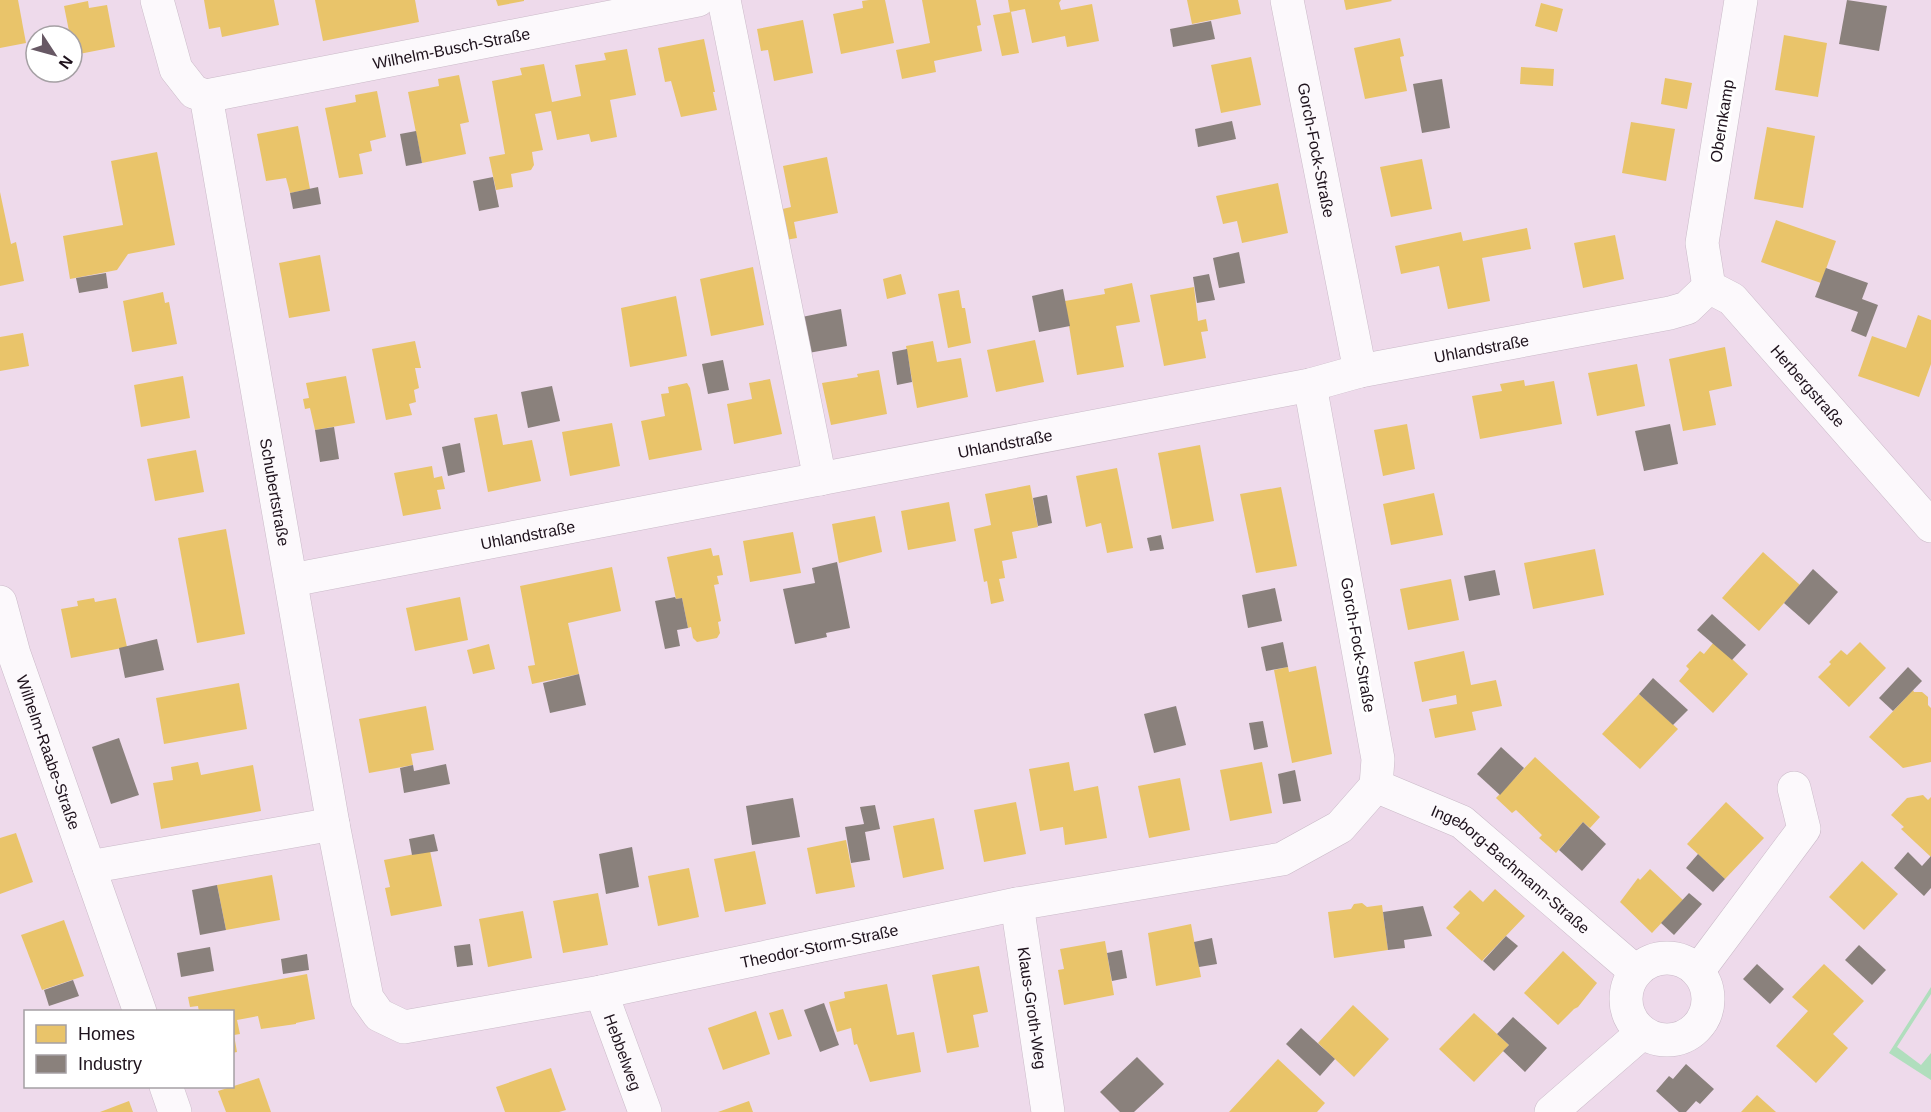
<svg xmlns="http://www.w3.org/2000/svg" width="1931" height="1112" viewBox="0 0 1931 1112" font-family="Arial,sans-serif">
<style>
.green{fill:#b0debd}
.homes{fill:#e9c46a}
.industry{fill:#8a817c}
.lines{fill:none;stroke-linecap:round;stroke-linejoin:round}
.minor-casing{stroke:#cabac8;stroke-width:34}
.minor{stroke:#fcf9fc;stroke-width:33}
.labels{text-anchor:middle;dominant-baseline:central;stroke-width:6;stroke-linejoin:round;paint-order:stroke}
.street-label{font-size:16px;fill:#1e121c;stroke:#fff}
</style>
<rect width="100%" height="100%" fill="#eedaeb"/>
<path class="green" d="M1931 987V994L1897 1047 1921 1065 1931 1053V1080L1889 1053Z"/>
<g class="homes">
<path d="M0 0H18L26 43 0 48Z"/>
<path d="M204 0H274L279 25 222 37 220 27 209 29Z"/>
<path d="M315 0H415L419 22 323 41Z"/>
<path d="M496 0H524V1L498 6Z"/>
<path d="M869 0H885L894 43 841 54 833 14 863 8 862 1Z"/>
<path d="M922 0H976L981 25 977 26 982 51 934 61 936 72 902 79 896 50 930 43Z"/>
<path d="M1008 0H1061L1059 3 1061 10 1092 4 1099 41 1067 47 1065 36 1032 43 1025 9 1010 12Z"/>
<path d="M1187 0H1238L1241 14 1192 24Z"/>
<path d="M1344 0H1391L1392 1 1346 10Z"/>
<path d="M88 1 89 8 107 5 115 47 74 55 72 36H70L64 6Z"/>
<path d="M1541 3 1563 9 1557 32 1535 26Z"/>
<path d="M1011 12 1019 53 1002 56 993 15Z"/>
<path d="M803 20 813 73 774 81 768 50 761 51 757 29Z"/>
<path d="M1784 35 1827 43 1818 97 1775 90Z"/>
<path d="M1400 38 1404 56 1400 57 1407 91 1365 99 1354 48Z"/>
<path d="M704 39 715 92H713L717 110 681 117 671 81 665 82 658 48Z"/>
<path d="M627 49 636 95 610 100 617 137 591 142 589 134 557 140 551 111 535 114 543 150 532 152 534 165 531 170 511 174 513 187 496 190 489 157 505 154 492 81 522 75 520 68 544 64 552 102 581 96 575 65 606 60 604 53Z"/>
<path d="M1251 57 1261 105 1221 113 1211 65Z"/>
<path d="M1521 67 1554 69 1553 86 1520 84Z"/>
<path d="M459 75 469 122 460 124 466 154 422 163 408 92 439 86 438 79Z"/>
<path d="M1665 78 1692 83 1687 109 1661 104Z"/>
<path d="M377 91 386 137 370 141 372 151 359 154 363 174 339 178 325 108 356 102 355 95Z"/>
<path d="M1631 122 1675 129 1666 181 1622 173Z"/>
<path d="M298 126 310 189 290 193 286 178 266 181 257 134Z"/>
<path d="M1767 127 1815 136 1803 208 1754 199Z"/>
<path d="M157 152 175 245 128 254 117 270 70 279 63 236 123 225 111 161Z"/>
<path d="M827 157 838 213 794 222 797 238 780 241 774 211 791 207 783 166Z"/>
<path d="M1422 159 1432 209 1391 217 1380 167Z"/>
<path d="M1278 183 1288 233 1242 243 1237 221 1223 224 1216 196Z"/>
<path d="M0 192 11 244 16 242 24 281 0 286Z"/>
<path d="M1776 220 1836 241 1821 283 1761 262Z"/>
<path d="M1527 228 1531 249 1482 258 1490 301 1448 309 1439 266 1401 274 1395 246 1461 232 1463 241Z"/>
<path d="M1615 235 1624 279 1583 288 1574 243Z"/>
<path d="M320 255 330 311 289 318 279 263Z"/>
<path d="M753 267 764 325 711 336 700 279Z"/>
<path d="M901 274 906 294 887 299 883 279Z"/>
<path d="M1132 283 1140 322 1116 326 1124 367 1077 375 1065 301 1105 294 1104 289Z"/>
<path d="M1194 287 1198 321 1206 319 1208 331 1201 332 1206 358 1164 366 1150 295Z"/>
<path d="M959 290 962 308H965L971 343 948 348 938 294Z"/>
<path d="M163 292 165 303 169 302 177 344 132 352 123 301Z"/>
<path d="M676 296 687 356 630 367 621 308Z"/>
<path d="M1918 315 1931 320V364L1919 397 1858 376 1872 336 1906 348Z"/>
<path d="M23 333 29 366 0 371V337Z"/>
<path d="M1035 340 1044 382 996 392 987 350Z"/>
<path d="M415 341 421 368H415L419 388 414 390 416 402 409 404 412 415 386 420 372 349Z"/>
<path d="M933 341 937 362 961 358 968 397 917 408 906 346Z"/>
<path d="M1725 347 1732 386 1709 391 1716 425 1683 431 1669 359Z"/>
<path d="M1637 364 1645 406 1597 416 1588 373Z"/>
<path d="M879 370 887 414 831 425 822 383 858 377 857 374Z"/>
<path d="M183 376 190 418 141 427 134 385Z"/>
<path d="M346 376 355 423 315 430 310 408 305 409 303 399 309 398 306 383Z"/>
<path d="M770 379 782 434 734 444 727 404 752 399 749 383Z"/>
<path d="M1524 380 1525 386 1554 381 1562 424 1480 439 1472 396 1502 391 1500 384Z"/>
<path d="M687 383 690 388 702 450 649 460 641 421 665 416 661 394 669 393 668 387Z"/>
<path d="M497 414 503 445 532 440 541 481 488 492 474 418Z"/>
<path d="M612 423 620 466 570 476 562 432Z"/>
<path d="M1407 424 1415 469 1383 476 1374 430Z"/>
<path d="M1200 445 1214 521 1172 529 1158 453Z"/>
<path d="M196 450 204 492 155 501 147 459Z"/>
<path d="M432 466 434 478 442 476 445 489 437 490 441 509 403 516 394 473Z"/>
<path d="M1117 468 1133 548 1107 553 1101 523 1086 527 1076 476Z"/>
<path d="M1030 485 1038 527 1012 532 1017 558 1002 561 1005 578 999 579 1004 601 991 604 987 581 984 582 974 529 991 525 985 494Z"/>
<path d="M1281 487 1297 566 1256 573 1240 494Z"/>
<path d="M1434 493 1443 535 1391 545 1383 504Z"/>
<path d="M949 502 956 541 908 550 901 511Z"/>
<path d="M875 516 882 552 839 563 832 524Z"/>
<path d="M226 529 245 634 197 643 178 538Z"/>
<path d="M793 532 801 573 750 582 743 541Z"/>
<path d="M711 548 713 556 719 555 723 575 717 576 719 584 714 585 721 621 718 622 720 633 717 638 697 642 693 638 691 627 688 628 682 598 676 599 667 557Z"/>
<path d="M1595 549 1604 595 1533 609 1524 563Z"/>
<path d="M1763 552 1800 585 1759 631 1722 598Z"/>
<path d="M612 567 621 611 568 623 579 674 532 684 528 666 535 665 520 586Z"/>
<path d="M1451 579 1459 620 1408 630 1400 589Z"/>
<path d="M460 597 468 640 415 651 406 608Z"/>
<path d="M94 598 95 602 116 598 127 647 71 658 61 609 78 606 77 601Z"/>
<path d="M1714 642 1748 674 1713 713 1679 681 1689 669 1686 666 1700 651 1704 654Z"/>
<path d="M1860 642 1886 668 1849 707 1818 677 1831 664 1829 662 1841 650 1847 655Z"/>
<path d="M489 644 495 669 473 674 467 650Z"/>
<path d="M1464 651 1471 685 1496 680 1502 706 1472 712 1476 730 1435 738 1429 709 1457 704 1456 695 1422 702 1414 662Z"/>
<path d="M1316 666 1332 754 1292 763 1274 670 1288 667 1289 672Z"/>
<path d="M239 683 247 729 164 744 156 698Z"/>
<path d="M1913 690 1914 692H1922L1928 697V705L1931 708V762L1903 768 1869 737Z"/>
<path d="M1639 694 1678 729 1640 769 1602 734Z"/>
<path d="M426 706 434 750 411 754 413 765 369 773 359 719Z"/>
<path d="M1535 757 1600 817 1590 828 1583 822 1556 853 1539 838 1542 835 1516 810 1512 813 1496 798Z"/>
<path d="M198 762 201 775 253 765 261 811 161 829 153 783 173 780 171 767Z"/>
<path d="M1069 762 1074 791 1098 786 1107 838 1065 845 1063 827 1040 831 1029 769Z"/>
<path d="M1262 762 1272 813 1230 821 1220 770Z"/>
<path d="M1180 778 1190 830 1149 838 1138 786Z"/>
<path d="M1923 795 1928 800 1931 797V857L1901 829 1904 827 1891 815 1907 798Z"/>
<path d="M1016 802 1026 854 984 862 974 810Z"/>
<path d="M1726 802 1764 838 1725 879 1687 844Z"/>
<path d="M934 818 944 869 903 878 893 826Z"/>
<path d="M16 833 33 882 0 894V838Z"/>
<path d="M846 840 855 887 816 894 807 848Z"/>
<path d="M430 851 442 906 391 916 385 888 390 887 384 860Z"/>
<path d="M755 851 766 904 725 912 714 859Z"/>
<path d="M1862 861 1898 894 1864 930 1829 897Z"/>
<path d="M689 868 699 917 658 926 648 876Z"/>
<path d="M1650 869 1683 900 1652 933 1620 902 1638 878 1640 880Z"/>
<path d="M272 875 280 920 226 930 217 885Z"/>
<path d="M1495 889 1525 916 1482 961 1446 928 1460 913 1453 907 1470 890 1483 902Z"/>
<path d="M598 893 608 945 563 953 553 901Z"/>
<path d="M1362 903 1367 907 1382 905 1388 950 1334 958 1328 912 1351 909 1354 904Z"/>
<path d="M523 911 532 958 488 967 479 919Z"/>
<path d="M64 920 84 976 42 990 21 935Z"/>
<path d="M1191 924 1201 977 1156 986 1148 933Z"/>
<path d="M1105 941 1114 995 1064 1005 1058 970 1064 969 1060 949Z"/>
<path d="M1563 951 1597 983 1578 1007 1574 1009 1558 1025 1524 993Z"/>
<path d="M1824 964 1864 1001 1833 1034 1848 1048 1816 1083 1776 1046 1808 1011 1792 997Z"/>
<path d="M979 966 988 1012 973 1015 979 1047 947 1053 932 975Z"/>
<path d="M307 974 315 1019 296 1023V1024L261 1029 258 1016 237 1020 240 1034 234 1035 237 1052 232 1053V1012H199L198 1006 190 1007 188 997Z"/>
<path d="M887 984 897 1035 914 1032 921 1072 870 1082 857 1044 854 1045 851 1028 837 1032 829 1002 845 998 844 992Z"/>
<path d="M1353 1005 1389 1039 1354 1077 1318 1043Z"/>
<path d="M783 1009 792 1036 778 1040 769 1013Z"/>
<path d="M756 1011 770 1054 723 1070 708 1028Z"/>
<path d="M1474 1013 1509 1045 1474 1082 1439 1049Z"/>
<path d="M1278 1059 1325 1103 1317 1112H1229Z"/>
<path d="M551 1068 566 1110 559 1112H505L496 1087Z"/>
<path d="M259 1078 271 1112H226L218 1091Z"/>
<path d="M1757 1095 1776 1112H1741Z"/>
<path d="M129 1101 133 1112H100Z"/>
<path d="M749 1101 753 1112H718Z"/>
</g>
<g class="industry">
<path d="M1847 0 1887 6 1879 51 1839 44Z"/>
<path d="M1211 21 1215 39 1173 47 1170 29Z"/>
<path d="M1442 79 1450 128 1422 133 1413 84Z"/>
<path d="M1232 121 1236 139 1198 147 1195 129Z"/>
<path d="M416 131 422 163 406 166 400 134Z"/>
<path d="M493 177 499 207 479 211 473 181Z"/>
<path d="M318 187 321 204 293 209 290 193Z"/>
<path d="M1239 252 1245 283 1219 288 1213 258Z"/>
<path d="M1826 268 1868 283 1862 299 1878 305 1866 337 1851 331 1858 312 1815 297Z"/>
<path d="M106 273 108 288 79 293 76 278Z"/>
<path d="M1209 274 1215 300 1197 303 1193 277Z"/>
<path d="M1063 289 1070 326 1039 332 1032 296Z"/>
<path d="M841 309 847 346 803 354 797 318Z"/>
<path d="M907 349 912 382 897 385 892 352Z"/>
<path d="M723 360 729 390 708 394 702 364Z"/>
<path d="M552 386 560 421 528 428 521 392Z"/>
<path d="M1670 424 1678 464 1644 471 1635 431Z"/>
<path d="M334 427 339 459 320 462 315 430Z"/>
<path d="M460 443 465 472 448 476 442 447Z"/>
<path d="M1047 495 1052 523 1038 526 1033 498Z"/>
<path d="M1161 535 1164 549 1150 551 1147 538Z"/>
<path d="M837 562 850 628 826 633 827 637 795 644 783 589 815 583 812 568Z"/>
<path d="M1813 569 1838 592 1809 625 1784 603Z"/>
<path d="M1495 570 1500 595 1469 601 1464 576Z"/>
<path d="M1275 588 1282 621 1248 628 1242 595Z"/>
<path d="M675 597 676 599 682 598 688 628 677 630 680 646 665 649 655 601Z"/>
<path d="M1712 614 1746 645 1732 660 1697 630Z"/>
<path d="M157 639 164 670 125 678 119 648Z"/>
<path d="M1283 642 1288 667 1266 671 1261 647Z"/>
<path d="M1908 667 1922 681 1893 711 1879 698Z"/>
<path d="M579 674 586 705 550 713 543 683Z"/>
<path d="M1653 678 1688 710 1673 725 1639 694Z"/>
<path d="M1176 706 1186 745 1154 753 1144 714Z"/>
<path d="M1263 721 1268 747 1254 750 1249 723Z"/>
<path d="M119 738 139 795 111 804 92 747Z"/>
<path d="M1501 747 1524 768 1500 795 1477 774Z"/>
<path d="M446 764 450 784 404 793 400 768 413 765 414 771Z"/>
<path d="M1295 770 1301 801 1283 804 1278 774Z"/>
<path d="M793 798 800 837 752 845 746 806Z"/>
<path d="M875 805 880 829 865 832 870 860 851 863 845 827 864 824 860 807Z"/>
<path d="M1583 822 1606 844 1582 871 1559 850Z"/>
<path d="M434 834 438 851 412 855 409 839Z"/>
<path d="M632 847 639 887 606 894 599 854Z"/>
<path d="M1908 852 1922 866 1931 856V888L1924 896 1894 868Z"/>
<path d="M1698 854 1725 879 1713 892 1686 868Z"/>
<path d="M217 885 226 930 200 935 192 890Z"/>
<path d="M1689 893 1702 904 1674 935 1661 923Z"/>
<path d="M1423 906 1432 936 1404 940 1405 948 1388 950 1383 912Z"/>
<path d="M1506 936 1518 946 1494 971 1483 961Z"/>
<path d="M1212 938 1217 964 1199 967 1194 942Z"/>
<path d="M470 944 473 965 457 967 454 946Z"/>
<path d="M1859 945 1886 970 1872 985 1845 960Z"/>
<path d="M210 947 214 971 181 977 177 953Z"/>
<path d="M1122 950 1127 978 1112 981 1107 953Z"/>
<path d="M307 954 309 970 283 974 281 959Z"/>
<path d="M1757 964 1784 989 1770 1004 1743 979Z"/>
<path d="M73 980 79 996 49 1006 44 990Z"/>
<path d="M824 1003 839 1045 820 1052 804 1010Z"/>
<path d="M1513 1017 1547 1048 1525 1072 1503 1051 1509 1045 1497 1034Z"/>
<path d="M1301 1028 1335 1059 1320 1076 1286 1044Z"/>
<path d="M1137 1057 1164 1084 1134 1112H1120L1100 1092Z"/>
<path d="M1686 1064 1714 1089 1700 1104 1696 1101 1686 1112H1679L1656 1091 1669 1076 1673 1079Z"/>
</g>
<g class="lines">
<g class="minor-casing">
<g id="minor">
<path d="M157 0 176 69 194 92 206 96"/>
<path d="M724 0 820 479"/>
<path id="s1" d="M1287 0 1360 371"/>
<path id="s2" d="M1741 0 1702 243 1709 287 1732 299 1931 526"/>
<path id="s3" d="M206 96 333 824 367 998 379 1015 404 1027 601 992 1017 904 1282 859 1340 827 1376 786 1378 759 1310 385"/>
<path id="s4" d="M206 96 698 0"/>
<path id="s5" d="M292 580 1310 385 1360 371 1670 313 1687 308 1709 287"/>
<path id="s6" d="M0 602 14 654 140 1012"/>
<path id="s7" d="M1376 786 1462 822 1635 971"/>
<path d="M89 867 333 824"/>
<path id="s8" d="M1017 904 1048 1112"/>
<circle cx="1667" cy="999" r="41"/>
<path d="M1698 971 1804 829 1794 788"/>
<path id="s9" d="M601 992 645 1112"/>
<path d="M166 1086 175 1112"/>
<path d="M1551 1112 1642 1033"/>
</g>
</g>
<use href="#minor" class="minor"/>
</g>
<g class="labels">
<g class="street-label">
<text stroke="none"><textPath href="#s4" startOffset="250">Wilhelm-Busch-Straße</textPath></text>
<text transform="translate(1722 121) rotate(-81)">Obernkamp</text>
<text stroke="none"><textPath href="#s1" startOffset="153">Gorch-Fock-Straße</textPath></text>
<text stroke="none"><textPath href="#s5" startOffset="1212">Uhlandstraße</textPath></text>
<text stroke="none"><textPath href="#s2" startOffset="432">Herbergstraße</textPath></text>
<text stroke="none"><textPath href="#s5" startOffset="726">Uhlandstraße</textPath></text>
<text stroke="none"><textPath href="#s3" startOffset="402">Schubertstraße</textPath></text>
<text stroke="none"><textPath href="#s5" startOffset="240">Uhlandstraße</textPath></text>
<text transform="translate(1358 645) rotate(80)">Gorch-Fock-Straße</text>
<text stroke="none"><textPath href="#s6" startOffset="158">Wilhelm-Raabe-Straße</textPath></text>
<text stroke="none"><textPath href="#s7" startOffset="160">Ingeborg-Bachmann-Straße</textPath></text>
<text stroke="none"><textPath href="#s3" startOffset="1388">Theodor-Storm-Straße</textPath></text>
<text stroke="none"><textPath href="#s8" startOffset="105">Klaus-Groth-Weg</textPath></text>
<text stroke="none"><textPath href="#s9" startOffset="64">Hebbelweg</textPath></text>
</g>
</g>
<rect x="24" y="1010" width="210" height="78" fill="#ffffff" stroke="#a5a0a4" stroke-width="1.5"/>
<rect x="36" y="1025" width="30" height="18" fill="#e9c46a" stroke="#a5a0a4" stroke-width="1.5"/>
<text x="78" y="1040" font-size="18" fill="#1e121c">Homes</text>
<rect x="36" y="1055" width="30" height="18" fill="#8a817c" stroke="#a5a0a4" stroke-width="1.5"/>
<text x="78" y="1070" font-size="18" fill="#1e121c">Industry</text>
<g transform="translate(54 54) rotate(126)"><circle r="28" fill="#ffffff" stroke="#a5a0a4" stroke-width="1.5"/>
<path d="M0-4.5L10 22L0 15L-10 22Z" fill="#675864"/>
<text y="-9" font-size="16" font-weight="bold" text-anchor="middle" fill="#1e121c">N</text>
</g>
</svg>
